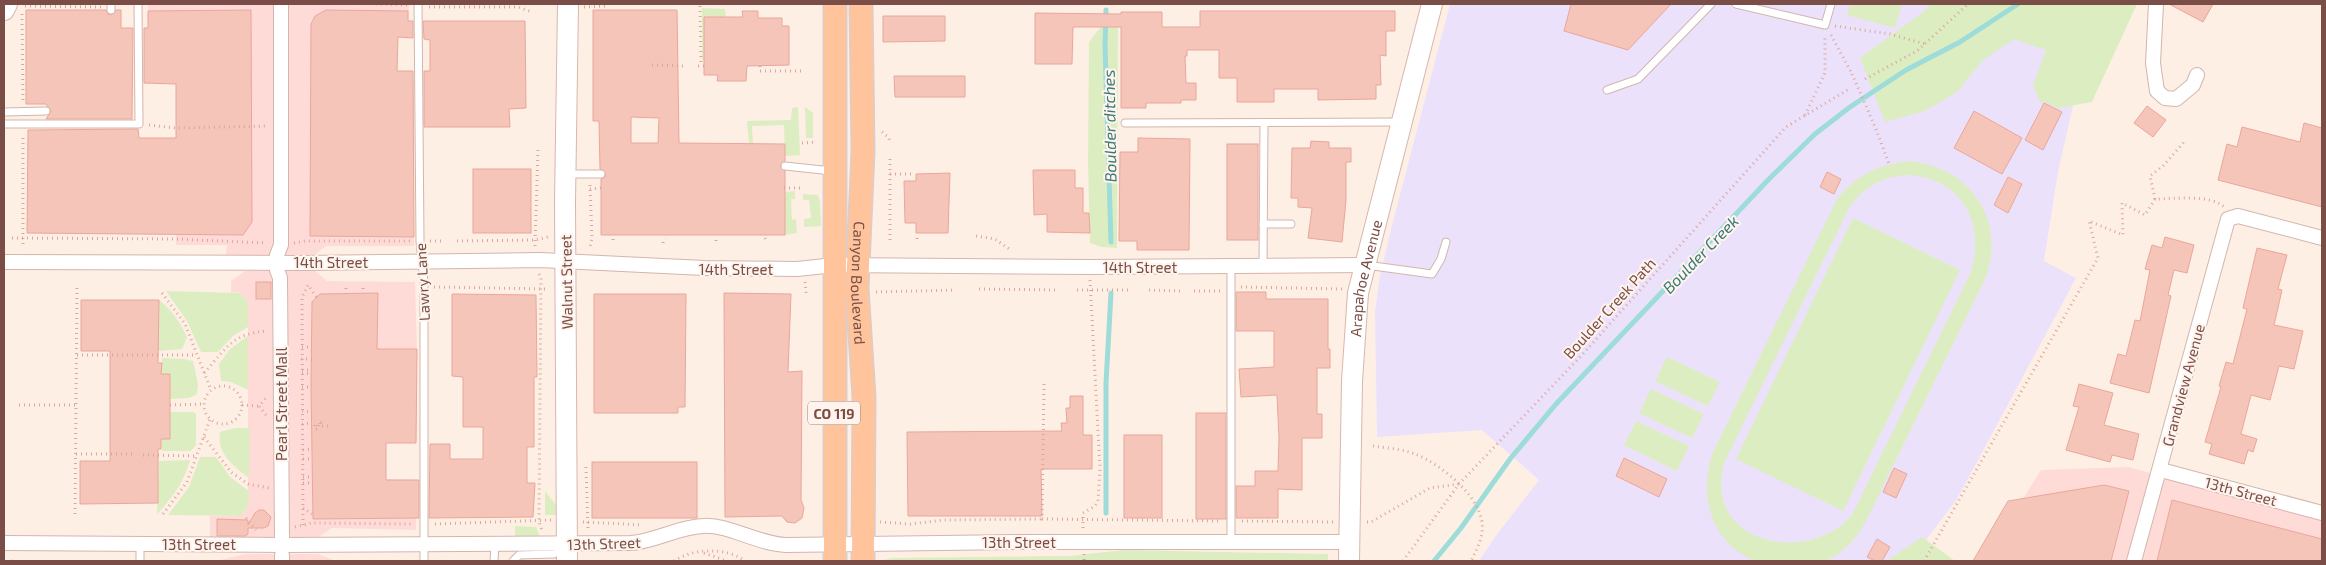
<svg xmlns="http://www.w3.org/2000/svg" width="2326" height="565" viewBox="0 0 2326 565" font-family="'Exo 2',sans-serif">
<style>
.commercial{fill:#ffdbd8}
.education{fill:#ece1fb}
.green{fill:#ddedc2;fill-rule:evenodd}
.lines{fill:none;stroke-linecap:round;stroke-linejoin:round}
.stream{stroke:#9ddcd8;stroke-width:5}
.building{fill:#f6c5ba;stroke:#eaa699;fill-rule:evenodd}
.lane-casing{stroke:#d4b5ac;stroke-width:9}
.street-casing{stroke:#d4b5ac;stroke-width:16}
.secondary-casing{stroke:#d9b6ac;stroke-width:22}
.primary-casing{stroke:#dacdcb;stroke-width:25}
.path{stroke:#dba79d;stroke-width:3;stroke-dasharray:1 4;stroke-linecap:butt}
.lane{stroke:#fff;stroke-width:7}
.street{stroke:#fff;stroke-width:14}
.secondary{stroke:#fff;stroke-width:20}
.primary{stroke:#ffc49b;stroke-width:22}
.path-bridge{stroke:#dba79d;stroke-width:3;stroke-dasharray:1 4;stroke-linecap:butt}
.labels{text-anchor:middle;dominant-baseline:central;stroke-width:4;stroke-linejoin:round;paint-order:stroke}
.shield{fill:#fff4ed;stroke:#a28079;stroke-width:1}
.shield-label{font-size:14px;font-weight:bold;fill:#7a4e47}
.street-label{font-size:15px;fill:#7a4e47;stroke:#fff4ed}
.water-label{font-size:16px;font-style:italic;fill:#377975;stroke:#fff4ed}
</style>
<rect width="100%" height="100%" fill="#feefe5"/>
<g class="commercial">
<path d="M148 4H409L408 38 398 37 374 54 407 83H414V246H326L313 256 226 255 227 245H176V104L185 103 184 84 150 83Z"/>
<path d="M303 270 315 271 327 281 415 282 417 349 416 443H386V479L416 480V530L332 528 317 538 210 539V516H241L248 506V302L240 293 231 292V281L245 271Z"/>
<path d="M2128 467 2322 520V561H1984L2041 470Z"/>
<path d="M246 554H318L336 561H196H216Z"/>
</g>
<path class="education" d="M1450 4H2096L2058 172 2044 261 2076 278 1957 499 1914 556 1905 561H1479L1495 537 1539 480 1482 430 1377 437 1375 312 1379 281 1391 229Z"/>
<g class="green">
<path d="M1850 4H1902L1895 28 1847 15Z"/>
<path d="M1931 4H2137L2092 102 2059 108 2044 102 2040 103 2033 85 2046 50 2014 39 1982 61 1957 92 1925 111 1885 122 1860 58 1923 12Z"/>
<path d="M702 8 725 9 726 17H705L704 60H702Z"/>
<path d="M1102 14 1118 15 1117 248 1101 247 1090 243 1088 164 1089 42 1100 28Z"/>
<path d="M798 107 800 155 785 156 784 125 752 126 753 144H749L747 121 791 120 792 108Z"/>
<path d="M805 107 813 113V138H806Z"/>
<path d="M1911 161C1971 168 2007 221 1985 279L1866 521C1857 538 1843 554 1825 561 1815 564 1800 561 1790 561 1779 561 1766 563 1756 561 1750 560 1744 555 1739 552 1707 531 1700 486 1713 452L1837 199C1856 175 1881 163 1911 161ZM1904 175C1961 176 1987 222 1970 274L1852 515C1811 565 1702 546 1724 463L1849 208C1863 188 1880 178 1904 175Z"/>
<path d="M795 191V199H791L792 220 796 219 797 233 785 235 784 192Z"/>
<path d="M803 194 818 195 820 201 821 226 804 227V219L811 218 809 200H803Z"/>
<path d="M1853 218 1960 270 1843 511 1736 459Z"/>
<path d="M166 291 240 293 248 302V327L233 336 218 352H201L187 321Z"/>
<path d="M159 300C172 310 180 322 187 337L182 349 158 351Z"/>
<path d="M248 336V390L231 382 221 381 219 364 230 349Z"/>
<path d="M1667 357 1720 382 1708 406 1655 381Z"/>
<path d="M162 358 184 359 193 361 198 384 197 394 189 398 170 399V374H161Z"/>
<path d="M1651 389 1704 414 1692 438 1639 413Z"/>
<path d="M170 412H193L196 414V445L191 451H162L161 439H170Z"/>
<path d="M1636 421 1689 446 1677 471 1624 445Z"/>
<path d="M235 428H250L249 478C234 467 216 453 220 432Z"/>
<path d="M200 457H216L230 477 249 491 248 506 241 516 168 515 189 487Z"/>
<path d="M190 460C184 482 173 497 157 514L159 461Z"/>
<path d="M545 491 556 505 557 515H545Z"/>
<path d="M515 526 536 527 540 537H515Z"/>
<path d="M1922 537 1955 561H1887Z"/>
<path d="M1124 550 1328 554V561H879L892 558 1069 556Z"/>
</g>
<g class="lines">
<g class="stream">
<path d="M1106 10 1105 46 1111 242"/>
<path d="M1106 513V383L1111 293"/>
<path d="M1434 561 1461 528 1510 459 1556 404 1770 178 1815 134 1850 107 1906 70 1960 42 2018 4"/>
</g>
</g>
<g class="building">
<path d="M1571 4H1671L1628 50 1564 31Z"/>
<path d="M2169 4H2213L2203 22Z"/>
<path d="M26 10H106L108 14 111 15 116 10H121V28H133L132 119H46L51 111 46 104H26Z"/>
<path d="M251 10 252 222 243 235 27 233 28 130 138 129 139 138H176V84L144 83V28H148V11Z"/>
<path d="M326 10 408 11V21H413V38L398 37 397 71H413L414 237 310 236 311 24 315 16Z"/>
<path d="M593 10H677L679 143 785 144V161L780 166 785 171V235H601V179L605 177 606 174 600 169 599 121H593ZM631 117 659 118 658 143H631Z"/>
<path d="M742 11H758V18H782V26H789V65L747 66 746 81H717L718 75H704V17H743Z"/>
<path d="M1200 11H1395V31H1386V56L1380 55 1381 85H1376V99L1318 100V89H1274V102H1237V78H1219V50H1187V56H1185L1186 83H1196V100H1181V103H1146V108H1121V27H1073L1072 64H1035V13L1121 14V12H1162V27H1200Z"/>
<path d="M883 16H945V41L883 42Z"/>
<path d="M423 21H525L526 108 509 109 510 127H424V71H430V40L424 39Z"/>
<path d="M894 76H965V97H895Z"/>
<path d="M2044 103 2062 112 2043 150 2025 140Z"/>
<path d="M2147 106 2166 120 2153 137 2134 123Z"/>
<path d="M1974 111 2022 138 2002 174 1954 148Z"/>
<path d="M2304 123 2322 128V207L2218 180 2227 144 2237 147 2242 127 2300 142Z"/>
<path d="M1138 138 1190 139 1189 250H1137V241H1119L1120 152H1138Z"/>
<path d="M1311 141 1329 142V148H1351V162H1346V200L1342 242 1308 238 1312 208 1298 207V198H1291L1292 148H1310Z"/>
<rect x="1227" y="144" width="31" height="96"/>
<rect x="473" y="169" width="58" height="64"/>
<path d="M1033 170H1075V188H1083V213H1089L1090 233 1047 232V214L1034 215Z"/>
<path d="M1827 172 1841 179 1834 194 1820 187Z"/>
<path d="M950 173 948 233H916V223H905L904 181H916V174Z"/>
<path d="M2008 177 2022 184 2008 213 1994 205Z"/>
<path d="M2165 237 2194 245 2187 273 2174 270 2168 295 2171 296 2149 393 2110 383 2118 354 2126 356 2135 320 2140 321 2150 270 2145 269 2152 245 2162 248Z"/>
<path d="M2257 248 2287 255 2278 289 2282 290 2274 325 2303 331 2294 369 2279 366 2270 400 2251 395 2241 434 2257 439 2253 452 2248 450 2244 464 2209 454 2212 444 2205 442 2221 387 2219 386 2226 362 2233 364 2247 309 2243 308Z"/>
<rect x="256" y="282" width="15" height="17"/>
<path d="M1236 292H1266V299H1328V349H1330V368H1317V414H1322V438H1302V490L1278 489V518H1236V486H1255V471H1278L1279 438 1277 395 1241 397 1239 369 1274 367V331H1236Z"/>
<path d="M378 293 377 349H417L416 443H386V480H419V518L313 519 311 387 312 302 320 294Z"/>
<path d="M724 293 791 294 788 372 802 371 801 500 804 508 802 518 795 523 787 522 782 516 725 517Z"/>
<path d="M452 294 536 295 537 377H534V447H527V483H535L533 517 429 518 430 444H450V459H483V427H463V377L452 376Z"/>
<path d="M594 294H686L685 407H678V413H594Z"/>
<path d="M81 300H159L158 363H162L161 374H170V439H161V449H158V503L80 504V461H110V351H81Z"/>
<path d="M2079 384 2113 393 2104 425 2139 434 2133 460 2112 455 2110 462 2066 450 2079 407 2073 406Z"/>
<path d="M1070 396H1083V435H1092V469H1041L1042 516H908L907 432 1062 431 1061 423H1067L1066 408H1070Z"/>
<rect x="1196" y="413" width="30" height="106"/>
<rect x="1124" y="435" width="38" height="83"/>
<path d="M1624 458 1667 479 1659 497 1616 476Z"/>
<rect x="592" y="462" width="105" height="56"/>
<path d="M1894 468 1907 474 1896 498 1883 492Z"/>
<path d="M2104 485 2129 491 2111 561H1973L2008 501Z"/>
<path d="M2172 500 2322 539V561H2157Z"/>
<path d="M259 510H264L271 517 268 526 264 528H248V534L245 536H217V519L248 520V525L255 513Z"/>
<path d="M1877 539 1890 547 1882 561H1875L1867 557Z"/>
</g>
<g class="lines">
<g class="lane-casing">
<g id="lane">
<path d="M418 4 420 241 424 282V561"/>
<path d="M1736 4 1825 25 1831 4"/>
<path d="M111 10V4"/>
<path d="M1607 90 1638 79 1711 4"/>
<path d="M4 112 46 111"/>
<path d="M1125 123 1399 122"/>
<path d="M4 124H139L138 4"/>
<path d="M785 166 832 171"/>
<path d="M568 174H601"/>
<path d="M1263 224H1291"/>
<path d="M1366 265 1432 274 1441 259 1446 242"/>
<path d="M1231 266V541"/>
<path d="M1263 266 1264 123"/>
<path d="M140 561V544"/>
<path d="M494 561 495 544"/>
<path d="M513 561 519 555 554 554 563 549"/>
</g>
</g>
<g class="street-casing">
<g id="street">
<path d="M2156 4 2153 63 2157 91 2165 98 2176 99 2193 85 2197 75"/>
<path d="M277 255 281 245V4"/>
<path d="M4 262 303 263 540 260 704 268 797 269 835 265 1090 267 1366 265"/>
<path d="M277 270 280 278 282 539"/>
<path d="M2161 470 2322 513"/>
<path d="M4 543 282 545 631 543C656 541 678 527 703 526 729 524 757 544 786 545L1017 542H1349"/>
<path d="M282 561V555"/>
<path d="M2134 561 2228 219 2238 216 2322 238"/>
</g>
</g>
<g class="secondary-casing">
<g id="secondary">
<path d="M4 10 7 4"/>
<path d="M567 561 565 202 568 4"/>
<path id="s1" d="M1349 561 1352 381 1358 293 1432 4"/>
</g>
</g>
<g class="primary-casing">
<g id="primary">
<path d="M835 4V561"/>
<path id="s2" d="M861 4 863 151 857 288 864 397 863 561"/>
</g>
</g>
<g class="path">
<path d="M376 4 408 5"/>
<path d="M25 6 101 7"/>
<path d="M700 6 701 66"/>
<path d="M429 7H518L532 12"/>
<path d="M584 7 607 6"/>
<path d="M22 14 23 101"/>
<path d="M1835 26 1890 34 1925 44"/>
<path d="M1831 35 1852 74"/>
<path d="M652 65 685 66"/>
<path d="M698 66H704"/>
<path d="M760 66V71H803"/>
<path d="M1865 79 1917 51 1968 4"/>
<path d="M1805 115 1825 73V36"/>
<path d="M149 125 175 128 268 126"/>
<path d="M1876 129 1889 164"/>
<path d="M882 132 889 138 890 143"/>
<path d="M802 143 816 142"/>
<path d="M890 174H913"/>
<path d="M590 185 592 238 590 247"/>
<path d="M784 188H800"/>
<path d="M590 189 601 188"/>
<path d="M2155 199 2150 176 2163 166 2184 142"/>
<path d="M976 236 995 239 1012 251"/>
<path d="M12 238 176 239 266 243"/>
<path d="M765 238 766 240"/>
<path d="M917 238V243"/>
<path d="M613 239V241"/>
<path d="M890 240V159"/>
<path d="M430 241H441"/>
<path d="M457 241 535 240 548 237"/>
<path d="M716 241V238"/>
<path d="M294 243 305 241H410"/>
<path d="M663 243 664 238"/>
<path d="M23 244V134"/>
<path d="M535 246 538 148"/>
<path d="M539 274 541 277 539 522 542 530"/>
<path d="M805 282 806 293"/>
<path d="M434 287 548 289"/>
<path d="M1241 287 1342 289"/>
<path d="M346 288V294"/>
<path d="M363 288V293"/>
<path d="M979 289 1059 290"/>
<path d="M1077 290H1132"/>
<path d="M1149 290 1180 291"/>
<path d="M1194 291H1221"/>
<path d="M876 292 956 290"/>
<path d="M162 293 185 324 211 390"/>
<path d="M302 347H312"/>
<path d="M77 355H197"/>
<path d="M301 359H312"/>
<path d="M302 370H312"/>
<path d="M204 373C227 348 231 334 267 331"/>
<path d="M302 373 312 374"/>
<path d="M1044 384 1042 519 1220 521"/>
<circle cx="223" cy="405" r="19"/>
<path d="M302 387H311"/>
<path d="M19 405H76"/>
<path d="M170 405 204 404"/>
<path d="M242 405 259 406"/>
<path d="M302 411 312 412"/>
<path d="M266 415 259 406 267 397"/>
<path d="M320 423V426H330"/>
<path d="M302 424 312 423"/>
<path d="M315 425V429H318L319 423 323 422"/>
<path d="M204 437 231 472 248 484 269 488"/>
<path d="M1373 446C1387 448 1402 449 1415 454 1441 464 1487 500 1482 532 1481 542 1475 553 1471 561"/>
<path d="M303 450 312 449"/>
<path d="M76 454H135"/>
<path d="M143 455 197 456"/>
<path d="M303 459H312"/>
<path d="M586 467 588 530"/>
<path d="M303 477H312"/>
<path d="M303 483H312"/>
<path d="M303 508 312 514"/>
<path d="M75 514 77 287"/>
<path d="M163 514 187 482 210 419"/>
<path d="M246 518 256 530"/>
<path d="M1242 521 1333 522"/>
<path d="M583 522 642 525"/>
<path d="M880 522 910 524 944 520 1042 519"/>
<path d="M1367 522H1371L1430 488 1459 484"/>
<path d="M435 524 551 520"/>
<path d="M303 525 302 297 308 285 317 298"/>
<path d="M295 527 312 523 413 524"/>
<path d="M1083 528V513L1095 506 1098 501 1100 469 1090 280"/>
<path d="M704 553 727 561"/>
<path d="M1084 554V561"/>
<path d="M11 561H12"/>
<path d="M674 561C694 548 726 547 745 561"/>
<path d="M1403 561 1459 484 1582 355 1786 127 1849 89"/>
<path d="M1924 561 2098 258 2089 221 2123 235 2122 203 2145 215 2155 199C2173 199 2211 194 2224 207"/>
</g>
<use href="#lane" class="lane"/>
<use href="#street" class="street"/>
<use href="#secondary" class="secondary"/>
<use href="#primary" class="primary"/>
<path class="path-bridge" d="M1852 74 1876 129"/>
</g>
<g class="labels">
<rect class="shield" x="808" y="401.5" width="52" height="23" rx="4"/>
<g class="shield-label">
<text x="834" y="413">CO 119</text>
</g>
<g class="street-label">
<text x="331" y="262">14th Street</text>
<text x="1140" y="267">14th Street</text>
<text x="736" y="269">14th Street</text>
<text stroke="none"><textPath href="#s1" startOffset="284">Arapahoe Avenue</textPath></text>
<text transform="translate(422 282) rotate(-93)">Lawry Lane</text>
<text transform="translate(566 282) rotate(-91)">Walnut Street</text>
<text stroke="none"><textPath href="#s2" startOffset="279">Canyon Boulevard</textPath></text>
<text transform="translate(1609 308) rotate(-48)">Boulder Creek Path</text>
<text transform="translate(2183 385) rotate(-75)">Grandview Avenue</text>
<text transform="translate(281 404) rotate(-90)">Pearl Street Mall</text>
<text transform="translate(2241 491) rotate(15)">13th Street</text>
<text x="1019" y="542">13th Street</text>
<text transform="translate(604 543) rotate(-2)">13th Street</text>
<text x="199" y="544">13th Street</text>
</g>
<g class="water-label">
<text transform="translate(1109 126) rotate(-91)">Boulder ditches</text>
<text transform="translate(1700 254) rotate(-46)">Boulder Creek</text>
</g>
</g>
<rect width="2326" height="565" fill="none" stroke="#7a4e47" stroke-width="10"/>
</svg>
